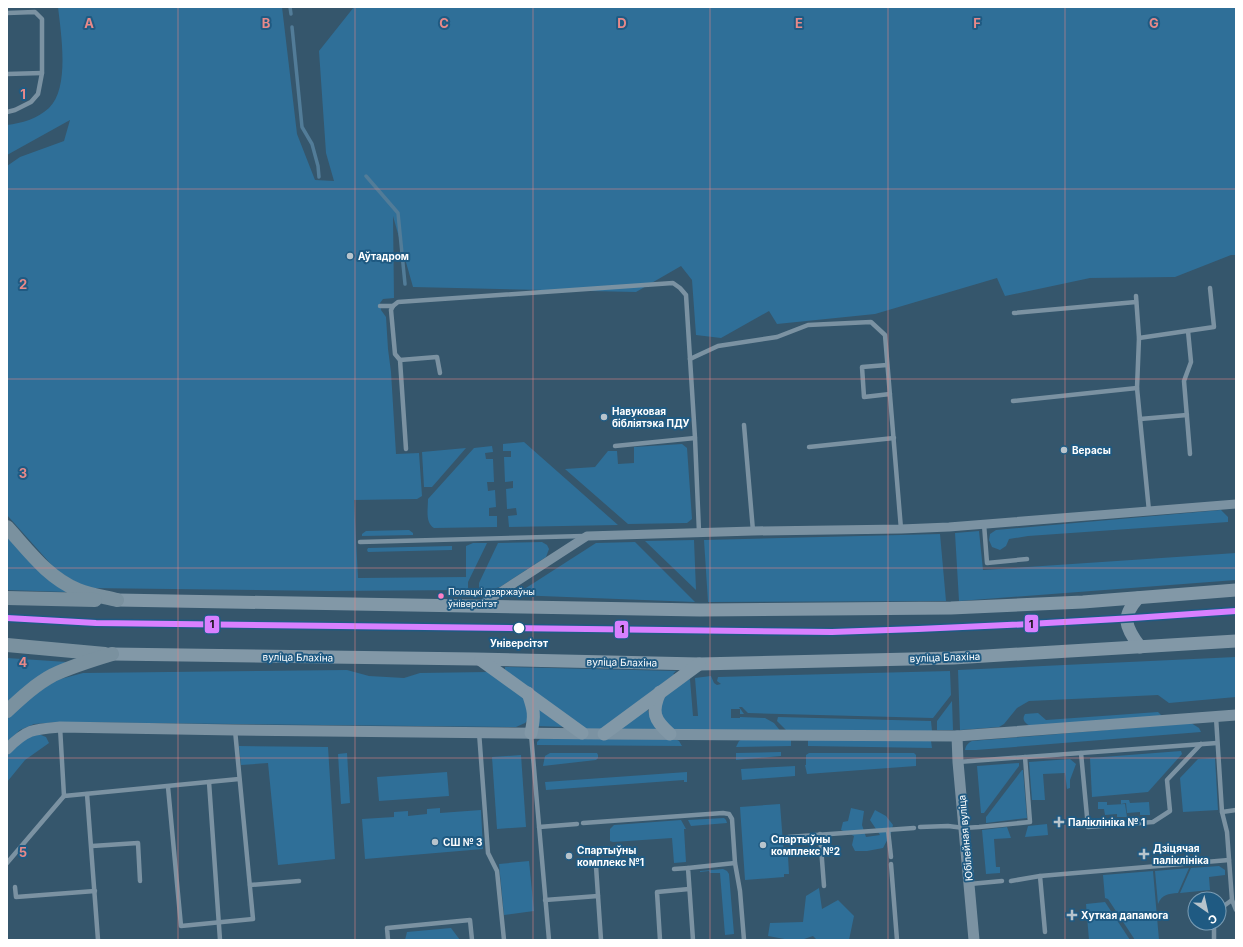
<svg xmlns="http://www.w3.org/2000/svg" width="1243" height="947" viewBox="0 0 1243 947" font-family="Inter,sans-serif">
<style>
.green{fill:#2f6f98}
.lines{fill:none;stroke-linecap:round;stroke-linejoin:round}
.stream{stroke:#527c98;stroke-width:3.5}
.service{stroke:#7b92a2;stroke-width:4.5}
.minor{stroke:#7b92a2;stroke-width:9}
.tertiary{stroke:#7b92a2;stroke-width:11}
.secondary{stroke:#8298a7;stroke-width:13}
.primary{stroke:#7a919f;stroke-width:14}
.tram-1-casing{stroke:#1f5a82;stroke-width:9}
.tram-1{stroke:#d880ff;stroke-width:6}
.grid{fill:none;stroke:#e88989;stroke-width:1;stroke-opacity:0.55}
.poi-dot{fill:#b8c4cc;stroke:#1f5a82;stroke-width:1.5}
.bus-dot{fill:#ff80c5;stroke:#1f5a82;stroke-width:1.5}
.stop-dot{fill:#fff;stroke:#1f5a82;stroke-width:1.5}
.labels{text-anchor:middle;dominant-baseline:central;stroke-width:4;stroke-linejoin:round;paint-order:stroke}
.bus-label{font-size:9px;fill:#fff;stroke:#1f5a82;text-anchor:start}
.poi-label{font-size:10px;font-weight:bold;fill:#fff;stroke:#1f5a82;text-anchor:start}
.stop-label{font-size:10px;font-weight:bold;fill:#fff;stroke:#1f5a82}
.street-label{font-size:10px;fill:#fff;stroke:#1f5a82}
.grid-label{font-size:13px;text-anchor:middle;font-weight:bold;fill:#e88989;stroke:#1f5a82;stroke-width:4;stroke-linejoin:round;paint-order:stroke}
.line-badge{stroke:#1f5a82;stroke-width:1.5}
.pale-badge-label{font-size:11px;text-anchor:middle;font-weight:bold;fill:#111}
</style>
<rect width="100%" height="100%" fill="#35566c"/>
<g class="green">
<path d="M58 7H282L297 134 315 180 334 181 326 153 319 51 354 7H1236V255H1231L1175 277 1090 278 1005 296 997 278 875 314 777 324 769 311 721 338 696 335 692 280 681 266 636 292 413 287 393 216 394 298 383 299 380 303 381 310 386 317 388 349 391 372 396 454 419 453 422 496 417 499 354 500 358 578 466 577V546L473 543H487L468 582V590L329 591 86 588 57 571 7 515V166L20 157 64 141 70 120 7 155V125C22 123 37 119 49 108 70 88 61 33 58 7Z"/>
<path d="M524 442 618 525 509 527 508 516 517 515 516 508 507 509 506 489 513 488V481L505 482 504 457H511V451H503V444Z"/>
<path d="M682 444 687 448 692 519 687 523 628 524 565 469 595 467 608 451H617L618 464 634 463V447Z"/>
<path d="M492 446 493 452 485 453 486 459H493L494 482H487L488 491 495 490 496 507 489 508V516H497V527L434 528C425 523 428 509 428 499L474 448Z"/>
<path d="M466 448 432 487H424L422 452Z"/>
<path d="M1221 510 1228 517V522L1028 536 1009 539 1006 546 1000 550 992 547 989 540 990 534 996 530Z"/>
<path d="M409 530 413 533V535L362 536V534L366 531Z"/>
<path d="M979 531 983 570 1236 553V580L959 601 955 533Z"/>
<path d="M940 534 946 601 708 602 704 540Z"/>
<path d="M7 537 49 580 67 592 7 590Z"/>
<path d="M694 540 696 590 645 541Z"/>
<path d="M542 542 547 545 549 549 546 557 500 587 489 590 479 591V583L498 543Z"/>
<path d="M635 542 695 602 515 595 596 543Z"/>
<path d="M452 546V550L368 552 367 550 368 548Z"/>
<path d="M1236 657V697L1169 703 1158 695 1029 701 1017 708 1004 724 999 727 960 730 958 670Z"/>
<path d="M7 658 67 662 7 704Z"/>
<path d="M505 667 676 671 673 674H675L600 730 585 729 505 670Z"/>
<path d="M347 670 369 676 404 678 420 673 488 672 524 696 530 718 525 723 516 727 60 722 34 724 20 730 7 742V718L27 699 57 680 83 673Z"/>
<path d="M950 671 951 695 933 718 748 713 742 707H739L744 714H740V709H731V718H740V717L765 718 774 723 782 733 676 731 668 727 660 711C661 708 661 704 662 702 667 691 680 684 690 679L693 716H698L695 678 711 676 714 683 717 685 721 684 717 681 718 677Z"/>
<path d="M952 701 953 730H937V721Z"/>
<path d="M538 706 567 727 535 726Z"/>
<path d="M647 708 653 724 660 732 614 731Z"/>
<path d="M1158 712 1162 716 1031 726C1026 724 1021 720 1025 714L1038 713 1046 720Z"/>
<path d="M778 717 931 721 932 731 786 730 777 721Z"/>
<path d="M1191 723 1199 728 1201 732 976 750H965C966 745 968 743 972 741Z"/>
<path d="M36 733 46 737 49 743 25 760 7 782V756L26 737Z"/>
<path d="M674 738 679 741 682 746 537 745V742L540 739Z"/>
<path d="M744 738H791V746L736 747 739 741Z"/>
<path d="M808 739 931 741 932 748 808 746Z"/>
<path d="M239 746 328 747 335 859 278 865 268 763 241 765Z"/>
<path d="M1181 751 1182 754 1148 792 1092 797 1090 758Z"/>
<path d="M781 752V756L736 760V753Z"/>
<path d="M347 753 350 803 341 804 338 754Z"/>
<path d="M550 753H597L598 755V758L596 760 543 766 545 756Z"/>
<path d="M809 753H914L916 755V766L807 774 805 765H806V755Z"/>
<path d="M521 755 526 827 497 829 492 757Z"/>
<path d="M1215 758 1218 810 1183 812 1180 778 1198 759Z"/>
<path d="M1070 759 1076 764 1070 780V788L1067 789 1065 773 1043 774 1045 800H1032L1029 762Z"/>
<path d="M1019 763V766L984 813H981L977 766Z"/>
<path d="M795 766V776L742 780 741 769Z"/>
<path d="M1022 770H1023L1027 818 986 823V817Z"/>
<path d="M447 772 449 796 379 801 377 777Z"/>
<path d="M687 772V782H684V780L546 790 545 782Z"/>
<path d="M1121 800H1129L1130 803 1149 802 1150 815H1140V812L1127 813 1126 803 1121 804Z"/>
<path d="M1098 802H1107V805L1125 804 1127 817H1117V814L1105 815 1104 809H1098Z"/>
<path d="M780 804 784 856H788L789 874H784V877L745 880 740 807Z"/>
<path d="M440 808V813L481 810 483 849 365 859 362 819 394 817V812L408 811V816L427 814V809Z"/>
<path d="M851 808 864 811 862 825 866 837 880 835 870 820 875 810 886 816 893 825 891 833 883 848 867 851H855L852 845 854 836 841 830 843 822 848 821Z"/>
<path d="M724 818 726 820 727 823 691 826 688 820Z"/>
<path d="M681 820 686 829H684L686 862 674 863 672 838 613 842 610 841V829L614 825Z"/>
<path d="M1047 824 1048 835 1025 837 1028 826Z"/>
<path d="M1007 827 1011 838 994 839 996 867H1000V873L986 874 982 830Z"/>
<path d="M529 861 534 911 504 915 499 864Z"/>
<path d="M1219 866 1225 870V875L1209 877 1210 890 1180 893 1191 868Z"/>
<path d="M1189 868 1178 893C1168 894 1162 894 1158 904L1155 871Z"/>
<path d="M723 869 727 871 729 874 734 934 725 935 720 873H710L709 871 700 872V871Z"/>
<path d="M1153 871 1159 940H1135L1108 899 1105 898 1103 875Z"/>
<path d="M819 888 822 909 838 900 854 916 849 940H817L813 936 801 940H790L768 936 770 923 803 922 806 896Z"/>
<path d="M1105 902 1130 940H1089L1086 904Z"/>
<path d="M451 928 460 940H405L407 932Z"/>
</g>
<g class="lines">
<g class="stream">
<path d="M290 7 291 14"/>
<path d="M292 27 302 127 312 144 318 166 319 177"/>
<path d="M366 176 398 213 405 284"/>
</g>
<g class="service">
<path d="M7 13 35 12 42 19V73L38 94 31 102 15 110 7 112"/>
<path d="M7 74 42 73"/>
<path d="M1136 296 1139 338 1137 388 1149 511"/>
<path d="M380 306H393"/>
<path d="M1014 313 1136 302"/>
<path d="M1188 331 1191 362 1184 381 1190 454"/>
<path d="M1139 338 1214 327 1210 288"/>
<path d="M690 359 718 346 777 337 808 325 871 322 885 335 901 529"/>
<path d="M400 360 437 357 440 373"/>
<path d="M887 365 862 367 864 397 890 394"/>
<path d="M1013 401 1137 388"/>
<path d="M1140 419 1187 415"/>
<path d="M744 425 753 531"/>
<path d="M615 446 695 438"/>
<path d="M809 447 894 438"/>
<path d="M406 449 400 360 395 354 391 310 393 306 398 302 673 283 680 288 686 295 695 438 699 532"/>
<path d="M984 524 987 563 1027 559"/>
<path d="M360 542 584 536"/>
<path d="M1216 717 1222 812 1227 832 1232 900 1236 910"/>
<path d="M60 727 64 796 239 779"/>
<path d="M479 732 488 853 497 871 504 940"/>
<path d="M531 734 549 940"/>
<path d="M1081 753 1088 827 1153 822 1170 811 1167 780 1201 744"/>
<path d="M958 762 1217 743"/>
<path d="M209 782 220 940"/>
<path d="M168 787 181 926 253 919 235 730"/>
<path d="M87 794 98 940"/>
<path d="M1222 812 1236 810"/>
<path d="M583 823 723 813 729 814 732 819 735 863 740 891 744 940"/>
<path d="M539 827 577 824"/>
<path d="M920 827 948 826 964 828 979 827 1030 822 1025 757"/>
<path d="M888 830 891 857"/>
<path d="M820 834 824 886"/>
<path d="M788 837 914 828"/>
<path d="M92 846 138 843 140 881"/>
<path d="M7 863 64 796"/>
<path d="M891 864 897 940"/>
<path d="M596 866 598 896"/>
<path d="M674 869 688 868"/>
<path d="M1040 876 1045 932"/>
<path d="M1011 881 1040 876 1229 860"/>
<path d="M970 884 1002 881"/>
<path d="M250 885 299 881"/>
<path d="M15 887 16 897 95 891"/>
<path d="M545 900 598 896 601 940"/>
<path d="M1219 920 1222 915 1221 908 1232 900"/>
<path d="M1214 923V940"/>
<path d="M388 940 387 928 470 920 472 940"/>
<path d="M660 940 657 892 689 889"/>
<path d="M693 940 688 868 735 863"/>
</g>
<path class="minor" d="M479 606 587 536 753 531 901 529 949 527 1236 504"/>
<g class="tertiary">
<path d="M957 736 958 762 974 940"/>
<path d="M7 749C27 729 34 729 60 727L235 730 604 734 957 736 1236 715"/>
</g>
<g class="secondary">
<path d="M1138 598C1121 617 1125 627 1140 647"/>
<path d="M117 600 700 610 951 608 1083 602 1236 590"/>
<path d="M112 654 475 659 699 664 953 658 1236 641"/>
<path d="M481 660 582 733"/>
<path d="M660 692C651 712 654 720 670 734"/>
<path d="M528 693C534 710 535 715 531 733"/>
<path d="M604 734 699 664"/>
</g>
<g class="primary">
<path d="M7 527C28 550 48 578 78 590 91 595 105 597 117 600"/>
<path d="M7 598 95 600"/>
<path d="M7 645 105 654"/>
<path d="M7 711C21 698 36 684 53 675 72 666 92 660 112 654"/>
</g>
<g class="tram-1-casing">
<path id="tram-1" d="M7 618 96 623 832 632C967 628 1101 621 1236 611"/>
</g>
<use href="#tram-1" class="tram-1"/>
</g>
<path class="grid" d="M178 7V940M355 7V940M533 7V940M710 7V940M888 7V940M1065 7V940M7 189H1236M7 379H1236M7 568H1236M7 758H1236"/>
<g class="poi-dot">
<circle cx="350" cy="256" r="4"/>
<circle cx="604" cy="417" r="4"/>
<circle cx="1064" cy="450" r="4"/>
<path d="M1057 816h4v4h4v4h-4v4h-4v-4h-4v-4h4z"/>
<circle cx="435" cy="842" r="4"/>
<circle cx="763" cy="845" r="4"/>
<path d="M1142 848h4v4h4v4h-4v4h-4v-4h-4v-4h4z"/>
<circle cx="569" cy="856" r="4"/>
<path d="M1070 909h4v4h4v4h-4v4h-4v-4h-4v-4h4z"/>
</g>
<circle class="bus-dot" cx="441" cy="596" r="3.5"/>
<circle class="stop-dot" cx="519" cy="628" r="6"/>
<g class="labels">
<g class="bus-label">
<text x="448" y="591">Полацкі дзяржаўны<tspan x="448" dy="12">ўніверсітэт</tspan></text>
</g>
<g class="poi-label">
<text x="358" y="256">Аўтадром</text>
<text x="612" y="411">Навуковая<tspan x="612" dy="12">бібліятэка ПДУ</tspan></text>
<text x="1072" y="450">Верасы</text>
<text x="1068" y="822">Паліклініка № 1</text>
<text x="771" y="839">Спартыўны<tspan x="771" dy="12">комплекс №2</tspan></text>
<text x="443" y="842">СШ № 3</text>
<text x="1153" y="848">Дзіцячая<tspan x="1153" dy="12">паліклініка</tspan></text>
<text x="577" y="850">Спартыўны<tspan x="577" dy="12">комплекс №1</tspan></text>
<text x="1081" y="915">Хуткая дапамога</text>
</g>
<g class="stop-label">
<text x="519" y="643">Універсітэт</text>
</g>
<g class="street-label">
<text transform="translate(298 657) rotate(1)">вуліца Блахіна</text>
<text transform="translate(945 657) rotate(-2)">вуліца Блахіна</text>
<text transform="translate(622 662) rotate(1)">вуліца Блахіна</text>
<text transform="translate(965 838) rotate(-95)">Юбілейная вуліца</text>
</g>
</g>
<g class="grid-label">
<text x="89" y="28">A</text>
<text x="266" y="28">B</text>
<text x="444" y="28">C</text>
<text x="622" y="28">D</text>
<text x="799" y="28">E</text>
<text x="977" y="28">F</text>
<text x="1154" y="28">G</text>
<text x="23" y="99">1</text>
<text x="23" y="289">2</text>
<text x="23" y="478">3</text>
<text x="23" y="667">4</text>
<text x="23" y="857">5</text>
</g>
<g class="line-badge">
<rect x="1024" y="614" width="15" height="19" rx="4" fill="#d880ff"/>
<rect x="204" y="615" width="16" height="19" rx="4" fill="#d880ff"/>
<rect x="614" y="620" width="15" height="19" rx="4" fill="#d880ff"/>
</g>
<g class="pale-badge-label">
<text x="1031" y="628">1</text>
<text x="212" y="628">1</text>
<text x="622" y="633">1</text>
</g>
<rect width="1243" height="947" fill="none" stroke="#ffffff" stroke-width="16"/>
<g transform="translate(1207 911) rotate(146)"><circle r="19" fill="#1f5a82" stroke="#799cb4"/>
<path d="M0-3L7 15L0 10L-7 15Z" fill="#b8c4cc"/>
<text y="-6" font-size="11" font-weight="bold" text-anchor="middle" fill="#ffffff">С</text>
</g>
</svg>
